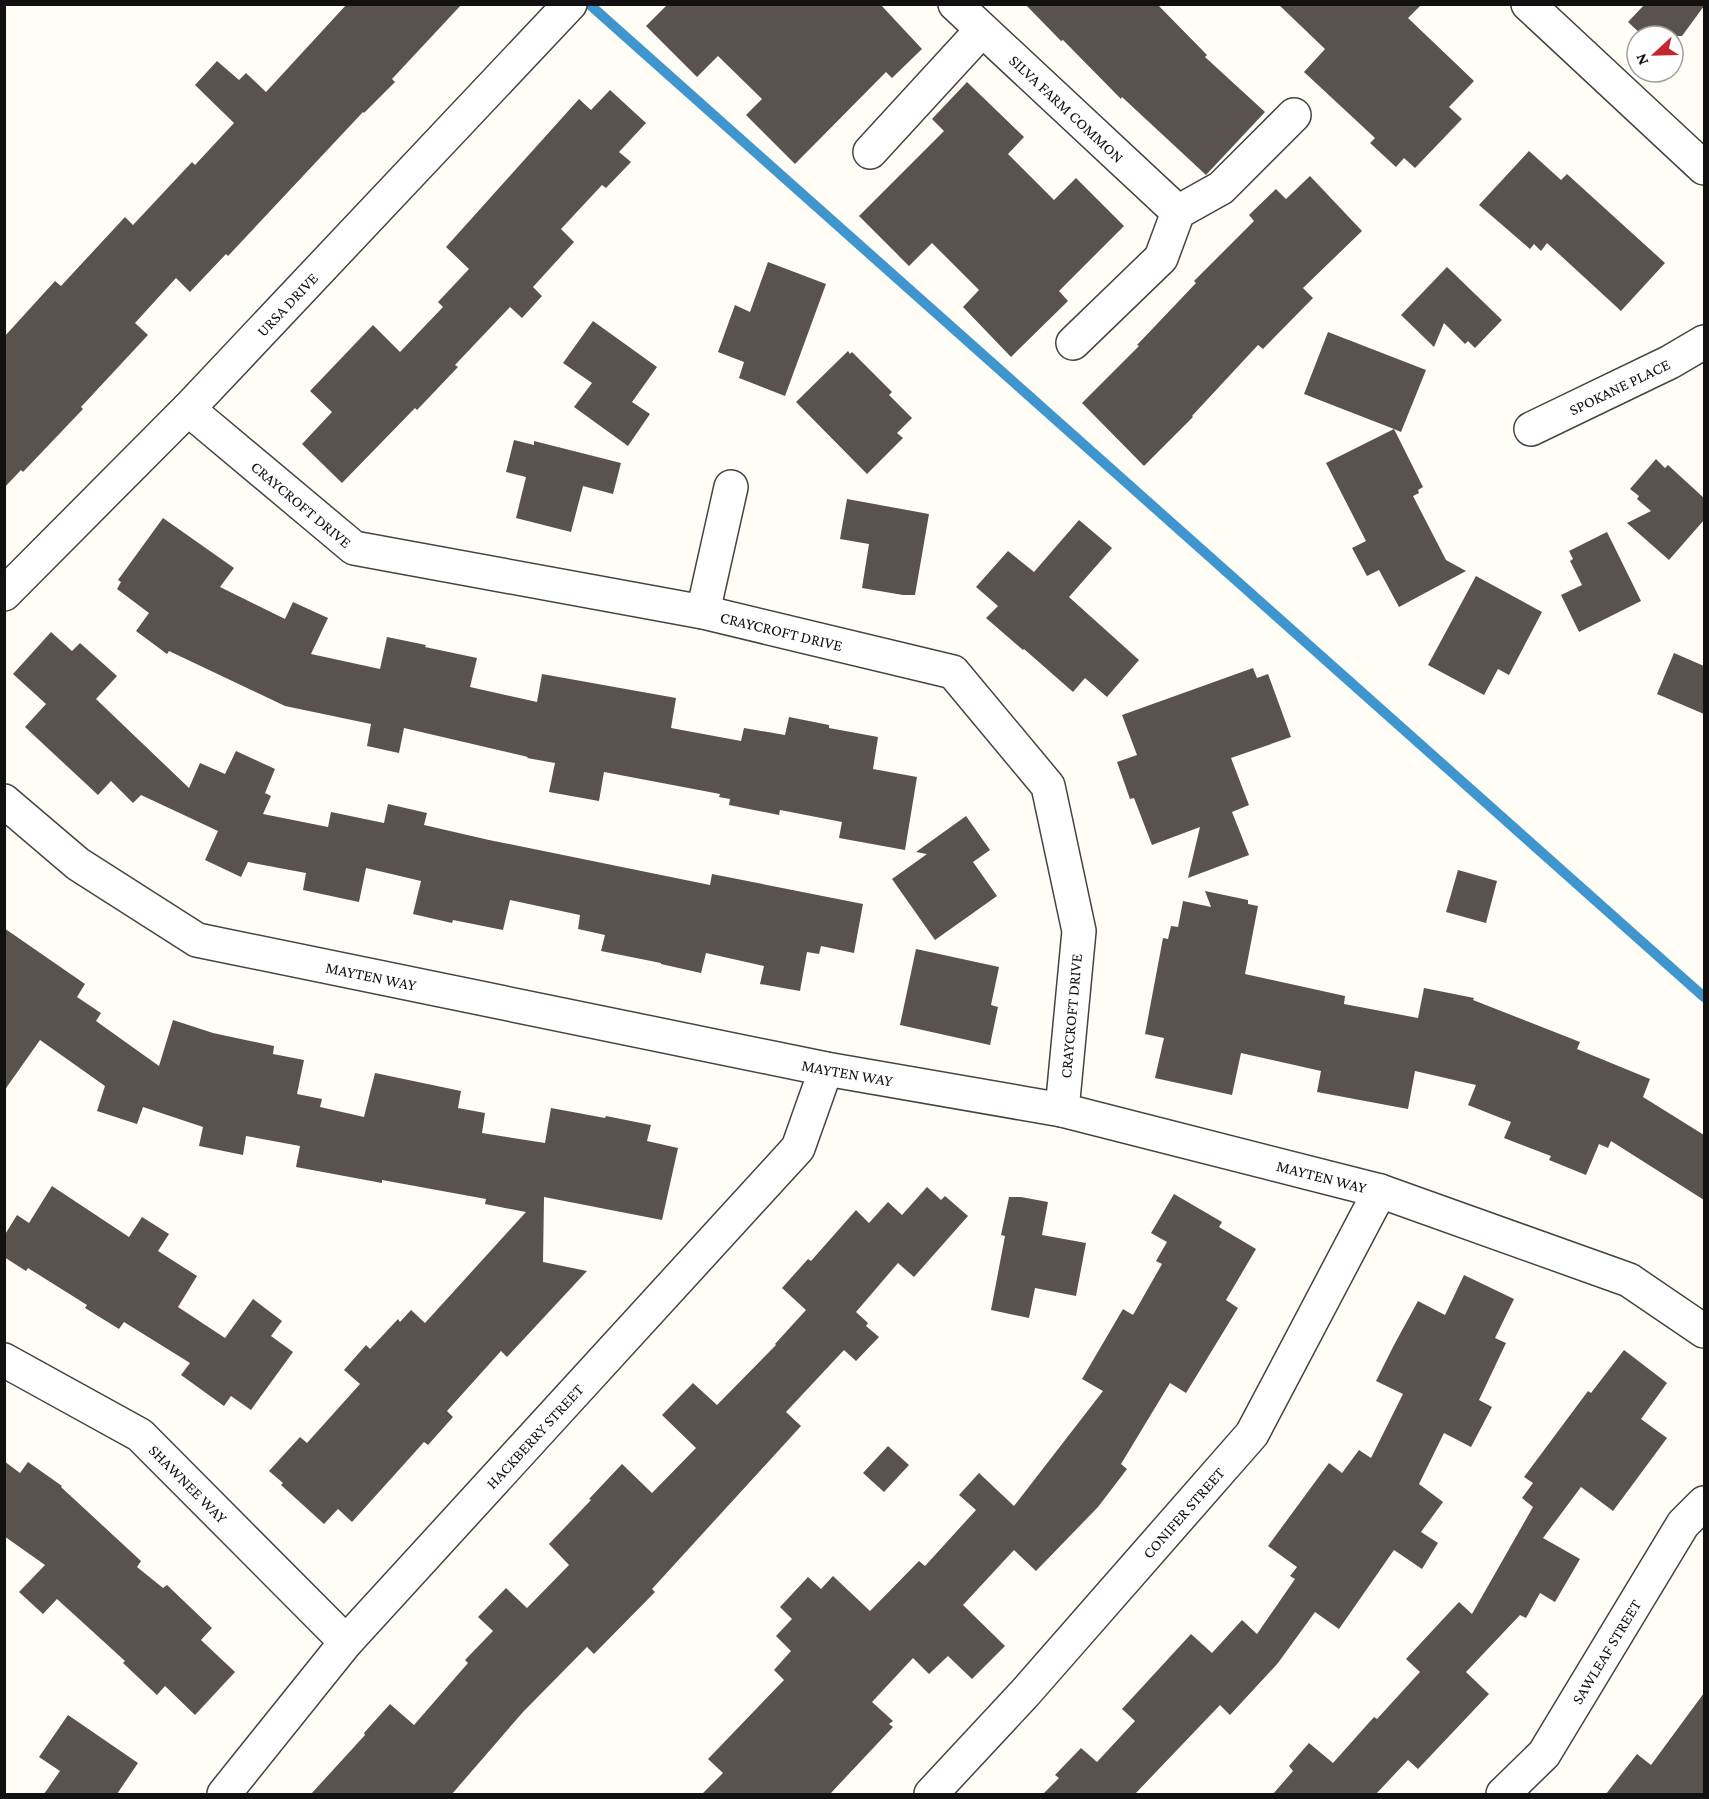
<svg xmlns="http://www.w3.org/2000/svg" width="1709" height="1799" viewBox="0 0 1709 1799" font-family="'Crimson Pro',serif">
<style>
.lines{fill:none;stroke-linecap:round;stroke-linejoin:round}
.stream{stroke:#3f96cf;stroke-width:10}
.building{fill:#5a524d}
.minor-casing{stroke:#444;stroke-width:36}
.minor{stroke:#fff;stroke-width:33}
.labels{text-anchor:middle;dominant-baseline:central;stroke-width:6;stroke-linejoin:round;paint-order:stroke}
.street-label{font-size:16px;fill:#111;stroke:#fff}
</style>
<rect width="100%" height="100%" fill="#fffdf5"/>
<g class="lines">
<path class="stream" d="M589 4 1704 997"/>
</g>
<g class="building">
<path d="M347 4H462L392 79 395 82 364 113 363 112 228 256 226 254 190 292 176 278 135 323 148 335 81 407 83 409 23 472 21 470 4 488V337L55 281 61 286 125 217 133 225 192 162 195 165 234 123 195 85 217 61 239 80 246 73 266 92Z"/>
<path d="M668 4H880L922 49 892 78 886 72 795 164 746 115 762 99 718 56 697 77 646 26Z"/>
<path d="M1025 4H1157L1207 55 1205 57 1265 112 1206 175 1122 97 1121 99 1063 40 1061 41Z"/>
<path d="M1278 4H1422L1408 18 1474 81 1449 107 1462 119 1415 168 1404 158 1396 167 1370 143 1375 138 1304 72 1325 49Z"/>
<path d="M1645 4H1704V6L1682 36H1643L1628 22Z"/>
<path d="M967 82 1024 137 1008 154 1054 200 1076 178 1124 226 1059 291 1068 301 1011 357 963 307 979 290 932 243 909 266 859 216 944 131 932 119Z"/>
<path d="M610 90 646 123 619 152 631 162 606 188 602 185 561 229 574 242 533 287 542 296 522 318 510 307 455 365 458 367 417 410 415 408 342 483 302 444 332 412 310 391 373 325 400 352 443 307 438 302 469 269 446 247 579 99 591 110Z"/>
<path d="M1529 151 1561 180 1567 174 1665 263 1621 311 1547 243 1541 251 1534 244 1530 249 1479 205Z"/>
<path d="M1310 176 1362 231 1303 288 1313 298 1263 349 1258 345 1192 416 1193 417 1144 466 1082 403 1139 346 1137 345 1196 283 1194 281 1254 221 1249 215 1276 189 1286 199Z"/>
<path d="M768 262 826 284 785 396 739 378 744 362 718 352 735 305 750 312Z"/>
<path d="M1447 267 1502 320 1475 348 1468 341 1465 344 1444 323 1434 347 1401 315Z"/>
<path d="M593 321 657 367 632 402 650 414 628 446 574 407 592 383 563 363Z"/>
<path d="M1328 332 1426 370 1401 432 1394 429 1423 487 1418 490 1419 493 1413 496 1446 560 1466 571 1399 607 1379 570 1367 576 1352 548 1366 541 1326 463 1394 429 1304 394Z"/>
<path d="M848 351 850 354 852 352 892 392 889 395 912 418 897 433 903 438 867 474 796 402Z"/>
<path d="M514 440 534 445V441L621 463 613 494 583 486 571 532 516 518 526 477 506 472Z"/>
<path d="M1656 459 1665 468 1668 465 1704 498V520L1669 560 1627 523 1651 511 1637 499 1639 496 1630 489Z"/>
<path d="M847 499 929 514 915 595H903L862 588 869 544 840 539Z"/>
<path d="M163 518 234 568 220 587 285 619 293 602 328 618 311 654 380 669 387 637 426 645 425 647 477 658 470 687 537 702 542 674 676 698 671 728 741 741 744 728 785 735 789 717 829 725V728L878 737 873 769 917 777 905 850 839 838 842 822 780 810 779 815 729 805 730 799 719 797 720 794 604 772 599 801 549 792 555 763 527 758 528 757 404 728 399 753 367 746 371 724 285 706 169 651 167 654 136 631 149 613 117 589 121 582 118 580Z"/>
<path d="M1079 520 1112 548 1069 597 1139 660 1107 697 1085 678 1073 692 1024 649 1023 650 986 618 998 606 976 587 1008 551 1034 572Z"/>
<path d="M1607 532 1641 601 1579 632 1561 595 1582 585 1570 561 1573 559 1569 551Z"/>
<path d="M1476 576 1542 612 1509 675 1498 669 1484 695 1428 665Z"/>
<path d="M51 632 72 651 80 643 117 676 96 699 189 788 200 763 225 774 236 751 275 769 265 793 271 796 263 814 328 827 331 812 384 823 388 804 427 813 424 825 489 840 710 885 712 874 863 904 854 953 821 946 819 954 807 952 800 991 760 984 764 966 706 953 701 973 661 964V963L601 951 605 935 578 929 580 915 510 900 503 930 453 920 452 923 413 914 421 881 366 868 359 902 303 890 306 873 248 862 241 877 205 860 218 831 141 795 133 803 111 781 98 795 25 727 46 704 13 674Z"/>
<path d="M1674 653 1704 666V714L1657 694Z"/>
<path d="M1253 668 1257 678 1268 674 1291 737 1231 758 1249 805 1232 812 1249 855 1188 878 1200 827 1152 845 1134 798 1130 799 1117 762 1137 755 1122 715Z"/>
<path d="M966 816 990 850 973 862 997 896 935 940 892 879 927 854 916 852Z"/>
<path d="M1458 870 1497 881 1486 923 1446 912Z"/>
<path d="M1205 891 1248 900V904L1258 906 1245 974 1345 996 1344 1004 1418 1018 1424 988 1474 998 1473 1000 1580 1042 1577 1049 1650 1079 1643 1097 1704 1135V1200L1611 1141 1608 1148 1599 1144 1586 1175 1549 1160 1551 1156 1504 1138 1511 1122 1468 1105 1476 1085 1415 1071 1408 1109 1317 1092 1321 1071 1241 1053 1232 1095 1155 1078 1164 1038 1145 1034 1163 938 1168 939 1171 926 1178 927 1183 901 1211 907Z"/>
<path d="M4 928 85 984 77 997 101 1013 96 1021 159 1066 173 1020 213 1033 274 1046 273 1054 304 1060 297 1094 322 1099 320 1107 364 1117 375 1073 461 1091 458 1108 485 1113 482 1133 545 1143 551 1108 605 1118 606 1116 651 1125 647 1141 678 1148 662 1220 544 1197 543 1262 587 1271 507 1357 501 1351 447 1411 453 1417 428 1445 424 1442 352 1522 338 1509 324 1524 281 1485 283 1483 269 1471 300 1437 307 1443 360 1384 344 1370 366 1345 370 1349 398 1319 400 1322 411 1310 425 1323 526 1212 485 1204 486 1199 382 1180V1183L296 1167 300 1146 246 1136 243 1155 199 1146 203 1127 143 1107 137 1124 97 1111 105 1086 40 1040 4 1091Z"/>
<path d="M916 949 999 967 991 1005 998 1007 990 1045 900 1025Z"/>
<path d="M52 1186 129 1237 142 1217 169 1234 158 1251 197 1276 178 1307 225 1338 253 1299 282 1321 271 1336 293 1352 251 1410 231 1396 224 1406 181 1375 190 1363 124 1322 119 1329 85 1308 87 1305 28 1268 26 1271 4 1257V1236L17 1215 29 1223Z"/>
<path d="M927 1187 941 1200 945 1196 968 1216 914 1277 898 1263 856 1312 868 1323 866 1326 879 1337 856 1361 844 1350 786 1412 801 1426 652 1589 655 1592 594 1654 587 1647 523 1712 452 1794H311L365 1735 364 1733 390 1704 414 1725 468 1663 465 1660 493 1631 478 1617 506 1588 527 1608 569 1565 549 1544 591 1500 589 1499 622 1464 652 1493 696 1448 662 1415 693 1383 717 1405 776 1345 775 1344 806 1310 782 1288 808 1259 811 1261 856 1210 869 1223 888 1202 902 1215Z"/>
<path d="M1174 1194 1222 1222 1219 1227 1256 1249 1226 1300 1238 1308 1186 1393 1170 1383 1121 1464 1127 1469 1098 1507 1036 1571 1014 1550 963 1605 1005 1646 972 1679 948 1656 929 1674 913 1658 872 1702 893 1721 889 1724 893 1727 830 1794H702L723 1773 708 1759 784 1680 774 1670 791 1651 776 1636 792 1619 780 1607 808 1577 821 1589 833 1576 870 1611 919 1561 925 1566 976 1510 959 1495 979 1473 1014 1506 1103 1391 1082 1379 1123 1309 1133 1315 1162 1264 1156 1261 1167 1242 1151 1233Z"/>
<path d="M1009 1197H1021L1048 1202 1042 1235 1086 1243 1076 1296 1035 1288 1029 1318 991 1310 1005 1236 1001 1235Z"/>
<path d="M1464 1275 1514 1299 1495 1338 1506 1343 1479 1400 1492 1407 1471 1447 1444 1433 1419 1484 1443 1502 1421 1532 1438 1543 1422 1569 1394 1550 1339 1629 1315 1612 1278 1663 1230 1715 1220 1705 1135 1794H1043L1059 1778 1055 1775 1081 1748 1097 1762 1135 1721 1122 1709 1191 1634 1212 1653 1242 1620 1257 1634 1295 1579 1290 1576 1297 1567 1268 1546 1329 1463 1342 1473 1359 1450 1371 1458 1403 1394 1376 1381 1394 1345 1418 1301 1445 1315Z"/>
<path d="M1624 1350 1667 1383 1641 1419 1667 1438 1613 1511 1581 1487 1543 1538 1580 1559 1555 1602 1540 1593 1526 1618 1520 1615 1466 1672 1489 1694 1418 1769 1408 1760 1376 1794H1273L1293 1771 1289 1766 1309 1743 1333 1763 1374 1717 1377 1719 1420 1672 1406 1659 1459 1602 1472 1614 1533 1507 1522 1498 1533 1483 1524 1477 1588 1391 1591 1393Z"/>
<path d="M888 1446 909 1465 884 1492 863 1473Z"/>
<path d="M4 1461 20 1473 28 1462 62 1486 61 1487 141 1561 137 1567 163 1588 167 1585 212 1628 201 1640 235 1672 195 1715 165 1686 157 1695 123 1663 125 1661 57 1599 43 1614 19 1592 45 1565 4 1536Z"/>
<path d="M1704 1693V1794H1606L1637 1754 1651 1765Z"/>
<path d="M68 1715 138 1763 117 1794H44L60 1771 39 1757Z"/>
</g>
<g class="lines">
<g class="minor-casing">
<g id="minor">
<path id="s1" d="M955 4 1178 212"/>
<path d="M1528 4 1704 168"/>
<path d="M870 152 982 30"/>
<path d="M1073 343 1161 258 1178 212 1221 188 1294 115"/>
<path id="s2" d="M188 409 354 548 703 612 953 672 1048 786 1079 931 1062 1110"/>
<path id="s3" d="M1531 429 1670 362 1704 342"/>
<path id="s4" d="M4 594 188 409 570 4"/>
<path d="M703 612 731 487"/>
<path id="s5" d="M4 801 78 864 197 940 826 1069 1062 1110 1380 1191 1629 1280 1704 1331"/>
<path id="s6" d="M4 1360 140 1435 346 1642"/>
<path id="s7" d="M224 1794 346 1642 798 1148 826 1069"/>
<path id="s8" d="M931 1794 1025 1693 1252 1434 1380 1191"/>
<path id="s9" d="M1503 1794 1544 1754 1683 1524 1704 1503"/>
</g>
</g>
<use href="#minor" class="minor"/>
</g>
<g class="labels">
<g class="street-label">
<text stroke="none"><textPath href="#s1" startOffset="153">SILVA FARM COMMON</textPath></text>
<text stroke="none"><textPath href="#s4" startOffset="405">URSA DRIVE</textPath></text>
<text stroke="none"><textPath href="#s3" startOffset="98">SPOKANE PLACE</textPath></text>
<text stroke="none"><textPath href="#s2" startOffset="148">CRAYCROFT DRIVE</textPath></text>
<text stroke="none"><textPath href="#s2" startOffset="652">CRAYCROFT DRIVE</textPath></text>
<text stroke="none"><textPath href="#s5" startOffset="416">MAYTEN WAY</textPath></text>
<text transform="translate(1071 1016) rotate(-85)">CRAYCROFT DRIVE</text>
<text stroke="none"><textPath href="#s5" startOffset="902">MAYTEN WAY</textPath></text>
<text stroke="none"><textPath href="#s5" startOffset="1388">MAYTEN WAY</textPath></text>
<text stroke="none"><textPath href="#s7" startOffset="474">HACKBERRY STREET</textPath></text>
<text stroke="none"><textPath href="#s6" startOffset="224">SHAWNEE WAY</textPath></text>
<text stroke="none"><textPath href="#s8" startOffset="378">CONIFER STREET</textPath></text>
<text stroke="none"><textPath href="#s9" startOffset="177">SAWLEAF STREET</textPath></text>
</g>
</g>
<rect width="1709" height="1799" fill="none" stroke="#111111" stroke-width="12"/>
<g transform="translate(1655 54) rotate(248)"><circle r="28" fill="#ffffff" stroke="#a0a0a0" stroke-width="1.5"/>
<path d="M0-4.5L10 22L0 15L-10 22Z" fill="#c4262e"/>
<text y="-9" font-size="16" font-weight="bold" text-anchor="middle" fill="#111111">N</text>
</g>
</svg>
